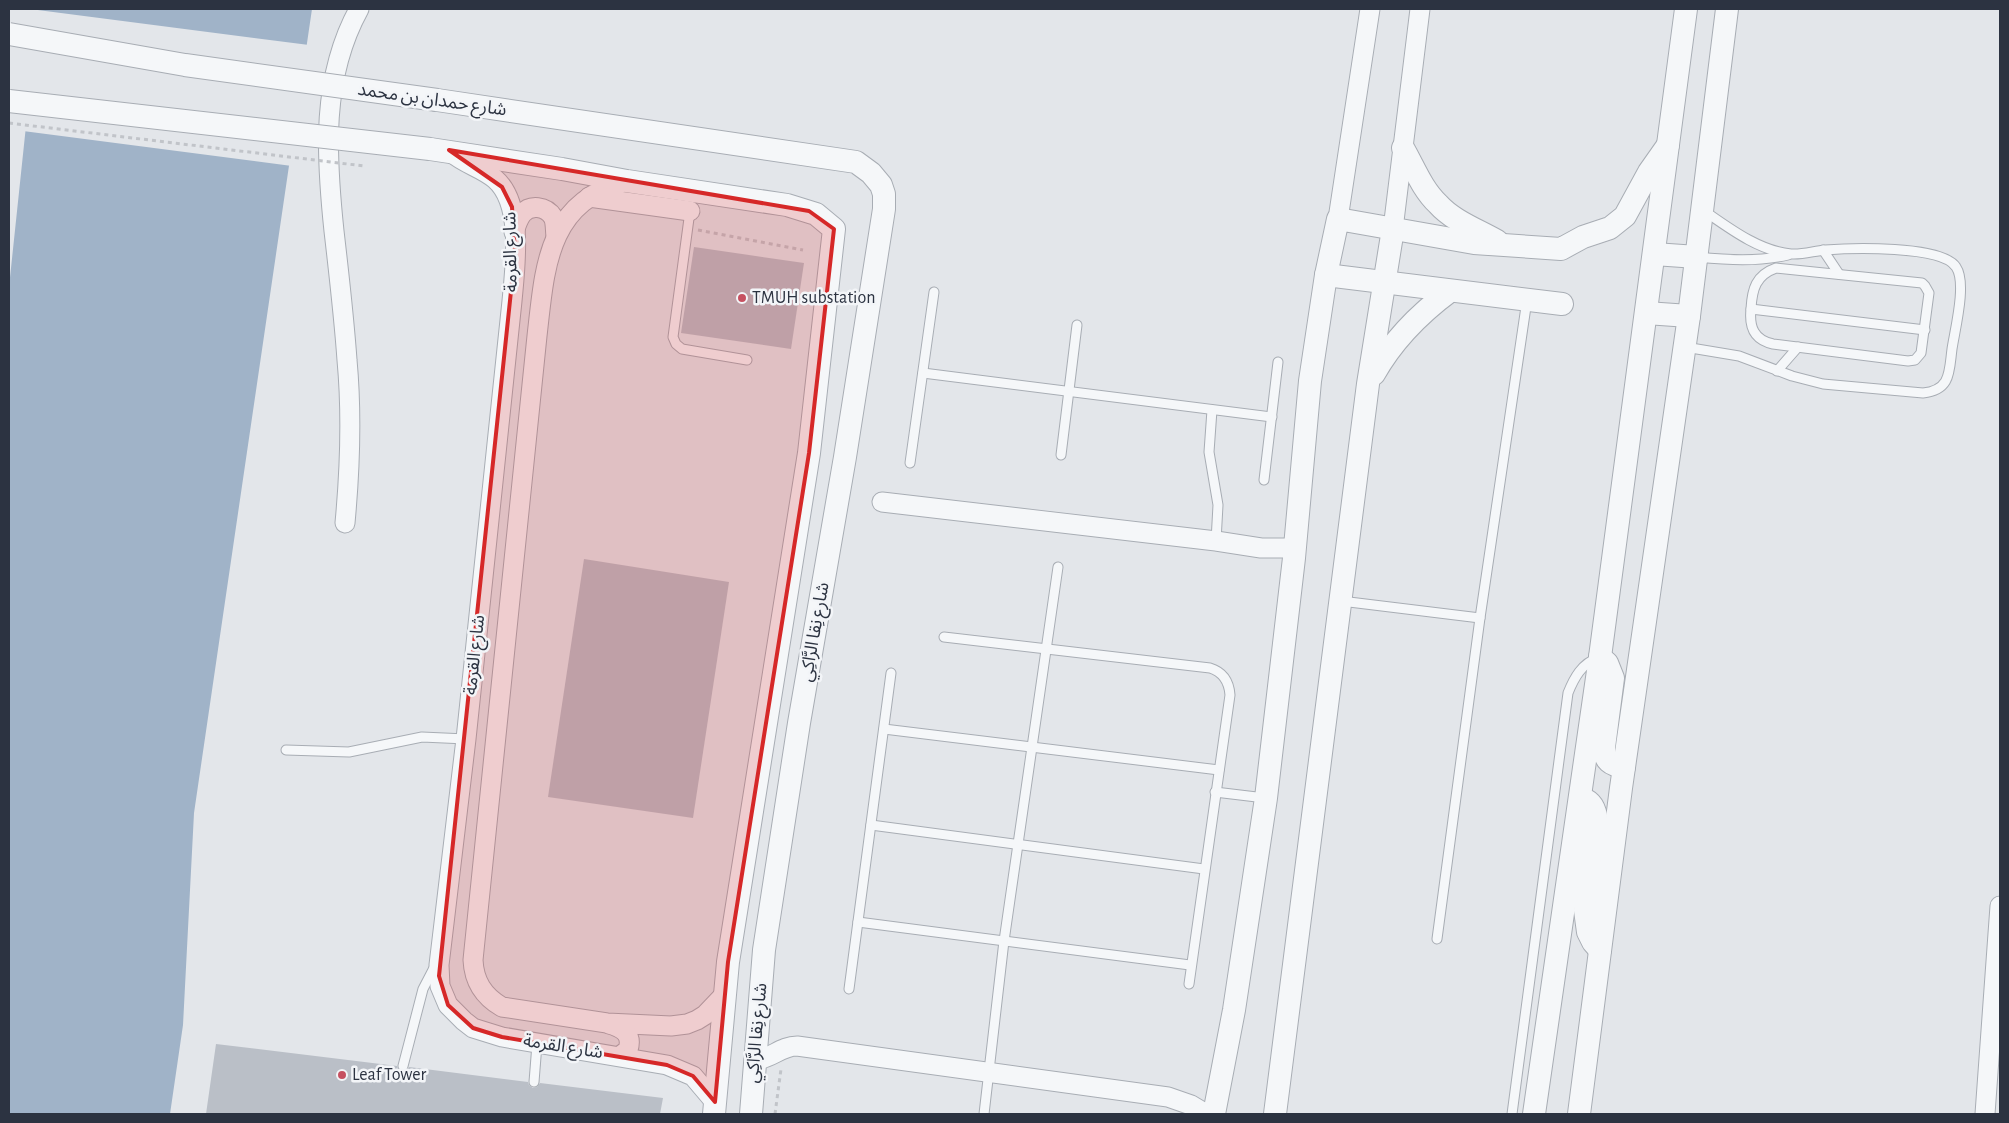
<svg xmlns="http://www.w3.org/2000/svg" width="2009" height="1123" viewBox="0 0 2009 1123" font-family="'Alegreya Sans','Noto Sans Arabic',sans-serif">
<style>
.water{fill:#a0b3c8}
.pier{fill:#e3e6ea}
.building{fill:#babfc7}
.lines{fill:none;stroke-linecap:round;stroke-linejoin:round}
.service-casing{stroke:#a8adb4;stroke-width:11}
.minor-casing{stroke:#a8adb4;stroke-width:21}
.tertiary-casing{stroke:#a8adb4;stroke-width:24}
.path{stroke:#c1c4c9;stroke-width:3;stroke-dasharray:4 4;stroke-linecap:butt}
.service{stroke:#f5f7f9;stroke-width:9}
.minor{stroke:#f5f7f9;stroke-width:19}
.tertiary{stroke:#f5f7f9;stroke-width:22}
.tertiary-bridge-casing{stroke:#a8adb4;stroke-width:24;stroke-linecap:butt}
.path-bridge{stroke:#c1c4c9;stroke-width:3;stroke-dasharray:4 4;stroke-linecap:butt}
.tertiary-bridge{stroke:#f5f7f9;stroke-width:22}
.marked{fill:#d62828;fill-opacity:0.2;stroke:#d62828;stroke-width:4;stroke-linejoin:round}
.poi-dot{fill:#c65161;stroke:#f3f5f8;stroke-width:2}
.labels{text-anchor:middle;dominant-baseline:central;stroke-width:5;stroke-linejoin:round;paint-order:stroke}
.street-label{font-size:18px;fill:#2c3341;stroke:#f3f5f8}
.poi-label{font-size:18px;fill:#2c3341;stroke:#f3f5f8;text-anchor:start}
</style>
<rect width="100%" height="100%" fill="#e3e6ea"/>
<path class="water" d="M9 9H312L194 813 183 1025 170 1114H9V287L34 50Z"/>
<path class="pier" d="M9 9H30L309 45 292 166 23 131 31 51 9 47Z"/>
<g class="building">
<path d="M694 247 804 263 791 349 681 333Z"/>
<path d="M584 559 729 582 693 818 548 797Z"/>
<path d="M216 1044 397 1066 398 1070 402 1072 407 1071 409 1067 528 1082 529 1085 533 1088 537 1087 540 1083 663 1098 660 1114H206Z"/>
</g>
<g class="lines">
<g class="service-casing">
<g id="service">
<path d="M690 211 673 337 676 344 682 349 747 360"/>
<path d="M1823 250 1839 274"/>
<path d="M1697 257C1728 260 1757 262 1788 255"/>
<path d="M1776 268 1922 283 1925 286 1929 293 1921 353 1915 360 1908 361 1773 344C1754 340 1749 327 1751 309 1752 289 1756 275 1776 268Z"/>
<path d="M1751 309 1925 330"/>
<path d="M1685 347 1739 356 1792 376 1823 384 1923 393C1951 390 1949 372 1952 349 1955 329 1967 283 1956 267 1942 245 1850 248 1825 250 1814 251 1802 255 1791 254 1759 251 1729 228 1703 210"/>
<path d="M1777 371 1798 347"/>
<path d="M923 373 1272 417"/>
<path d="M1212 410 1209 452 1218 505 1216 541"/>
<path d="M1061 455 1077 325"/>
<path d="M910 463 934 292"/>
<path d="M1264 480 1278 362"/>
<path d="M1341 601 1480 618"/>
<path d="M944 637 1210 668C1223 672 1229 681 1230 695L1189 984"/>
<path d="M884 729 1219 770"/>
<path d="M286 750 349 752 422 737 466 739"/>
<path d="M1215 792 1265 798"/>
<path d="M871 825 1204 869"/>
<path d="M858 922 1190 965"/>
<path d="M1437 939 1480 618 1527 300"/>
<path d="M849 989 891 673"/>
<path d="M403 1066 423 989 436 964"/>
<path d="M534 1082 537 1044"/>
<path d="M984 1114 1004 941 1058 567"/>
<path d="M1512 1114 1568 693C1574 678 1582 663 1598 658"/>
</g>
</g>
<g class="minor-casing">
<g id="minor">
<path d="M452 153C465 164 482 168 495 179 524 204 515 267 512 301L466 739 439 965 440 986 448 1005 464 1021 473 1028 502 1037 667 1065 693 1076 715 1102"/>
<path d="M627 181C547 202 545 266 537 336L473 960C474 981 483 996 502 1007L607 1023 671 1026 687 1024 697 1020 705 1015 725 994"/>
<path d="M589 197 690 211"/>
<path d="M1338 219 1370 9"/>
<path d="M1393 229 1420 9"/>
<path d="M514 232C516 226 518 219 522 214 530 204 546 206 553 217 556 222 555 230 556 236"/>
<path d="M882 502 1216 541 1261 548H1295"/>
<path d="M345 523C350 469 352 414 347 360 344 317 339 274 334 231 326 155 321 78 359 9"/>
<path d="M609 1024C623 1028 633 1034 628 1050L620 1056"/>
<path d="M755 1060C771 1059 781 1046 797 1046L1168 1097 1191 1105 1206 1114"/>
<path d="M1985 1114 2000 906"/>
</g>
</g>
<g class="tertiary-casing">
<g id="tertiary">
<path d="M437 100 856 162 871 173 881 185 884 194V209L845 457 799 723 764 950 751 1114"/>
<path d="M1403 148C1414 167 1422 189 1438 204 1453 221 1478 230 1497 241"/>
<path d="M430 149 562 169 627 181 787 205 816 214 834 229 809 453 728 962 714 1114"/>
<path d="M1654 254 1697 257"/>
<path d="M1326 275 1562 304"/>
<path d="M1646 313 1689 316"/>
<path d="M1374 374C1393 340 1419 314 1450 291"/>
<path d="M1600 657 1607 663 1613 678 1604 747C1604 761 1611 765 1624 767"/>
<path d="M1580 798C1590 800 1594 806 1596 816L1585 910 1588 932 1593 942 1600 950"/>
<path d="M1214 1114 1234 1010 1266 798 1294 558 1310 381 1326 275 1338 219 1474 243 1561 249 1583 237 1610 228 1625 216 1649 172 1668 145"/>
<path d="M1275 1114 1368 384 1393 229"/>
<path d="M1534 1114 1600 657 1686 9"/>
<path d="M1579 1114 1621 788 1689 316 1727 9"/>
</g>
</g>
<g class="path">
<path d="M698 230 803 250"/>
<path d="M775 1114 781 1069"/>
</g>
<use href="#service" class="service"/>
<use href="#minor" class="minor"/>
<use href="#tertiary" class="tertiary"/>
<g class="tertiary-bridge-casing">
<g id="tertiary-bridge">
<path d="M9 34 185 65 437 100"/>
<path d="M9 101 430 149"/>
</g>
</g>
<path class="path-bridge" d="M9 123 364 166"/>
<use href="#tertiary-bridge" class="tertiary-bridge"/>
</g>
<path class="marked" d="M449 150 809 211 834 229 809 453 728 962 715 1102 693 1076 667 1065 502 1037 473 1028 448 1005 439 976 515 253 512 207 502 187Z"/>
<g class="poi-dot">
<circle cx="742" cy="298" r="5"/>
<circle cx="342" cy="1075" r="5"/>
</g>
<g class="labels">
<g class="street-label">
<text transform="translate(432 100) rotate(8)">شارع حمدان بن محمد</text>
<text transform="translate(511 252) rotate(-91)">شارع القرمة</text>
<text transform="translate(815 632) rotate(-80)">شارع نِقا الرَّاكِي</text>
<text transform="translate(475 655) rotate(-84)">شارع القرمة</text>
<text transform="translate(757 1033) rotate(-85)">شارع نِقا الرَّاكِي</text>
<text transform="translate(563 1047) rotate(9)">شارع القرمة</text>
</g>
<g class="poi-label">
<text x="752" y="298">TMUH substation</text>
<text x="352" y="1075">Leaf Tower</text>
</g>
</g>
<rect width="2009" height="1123" fill="none" stroke="#2c3341" stroke-width="20"/>
</svg>
